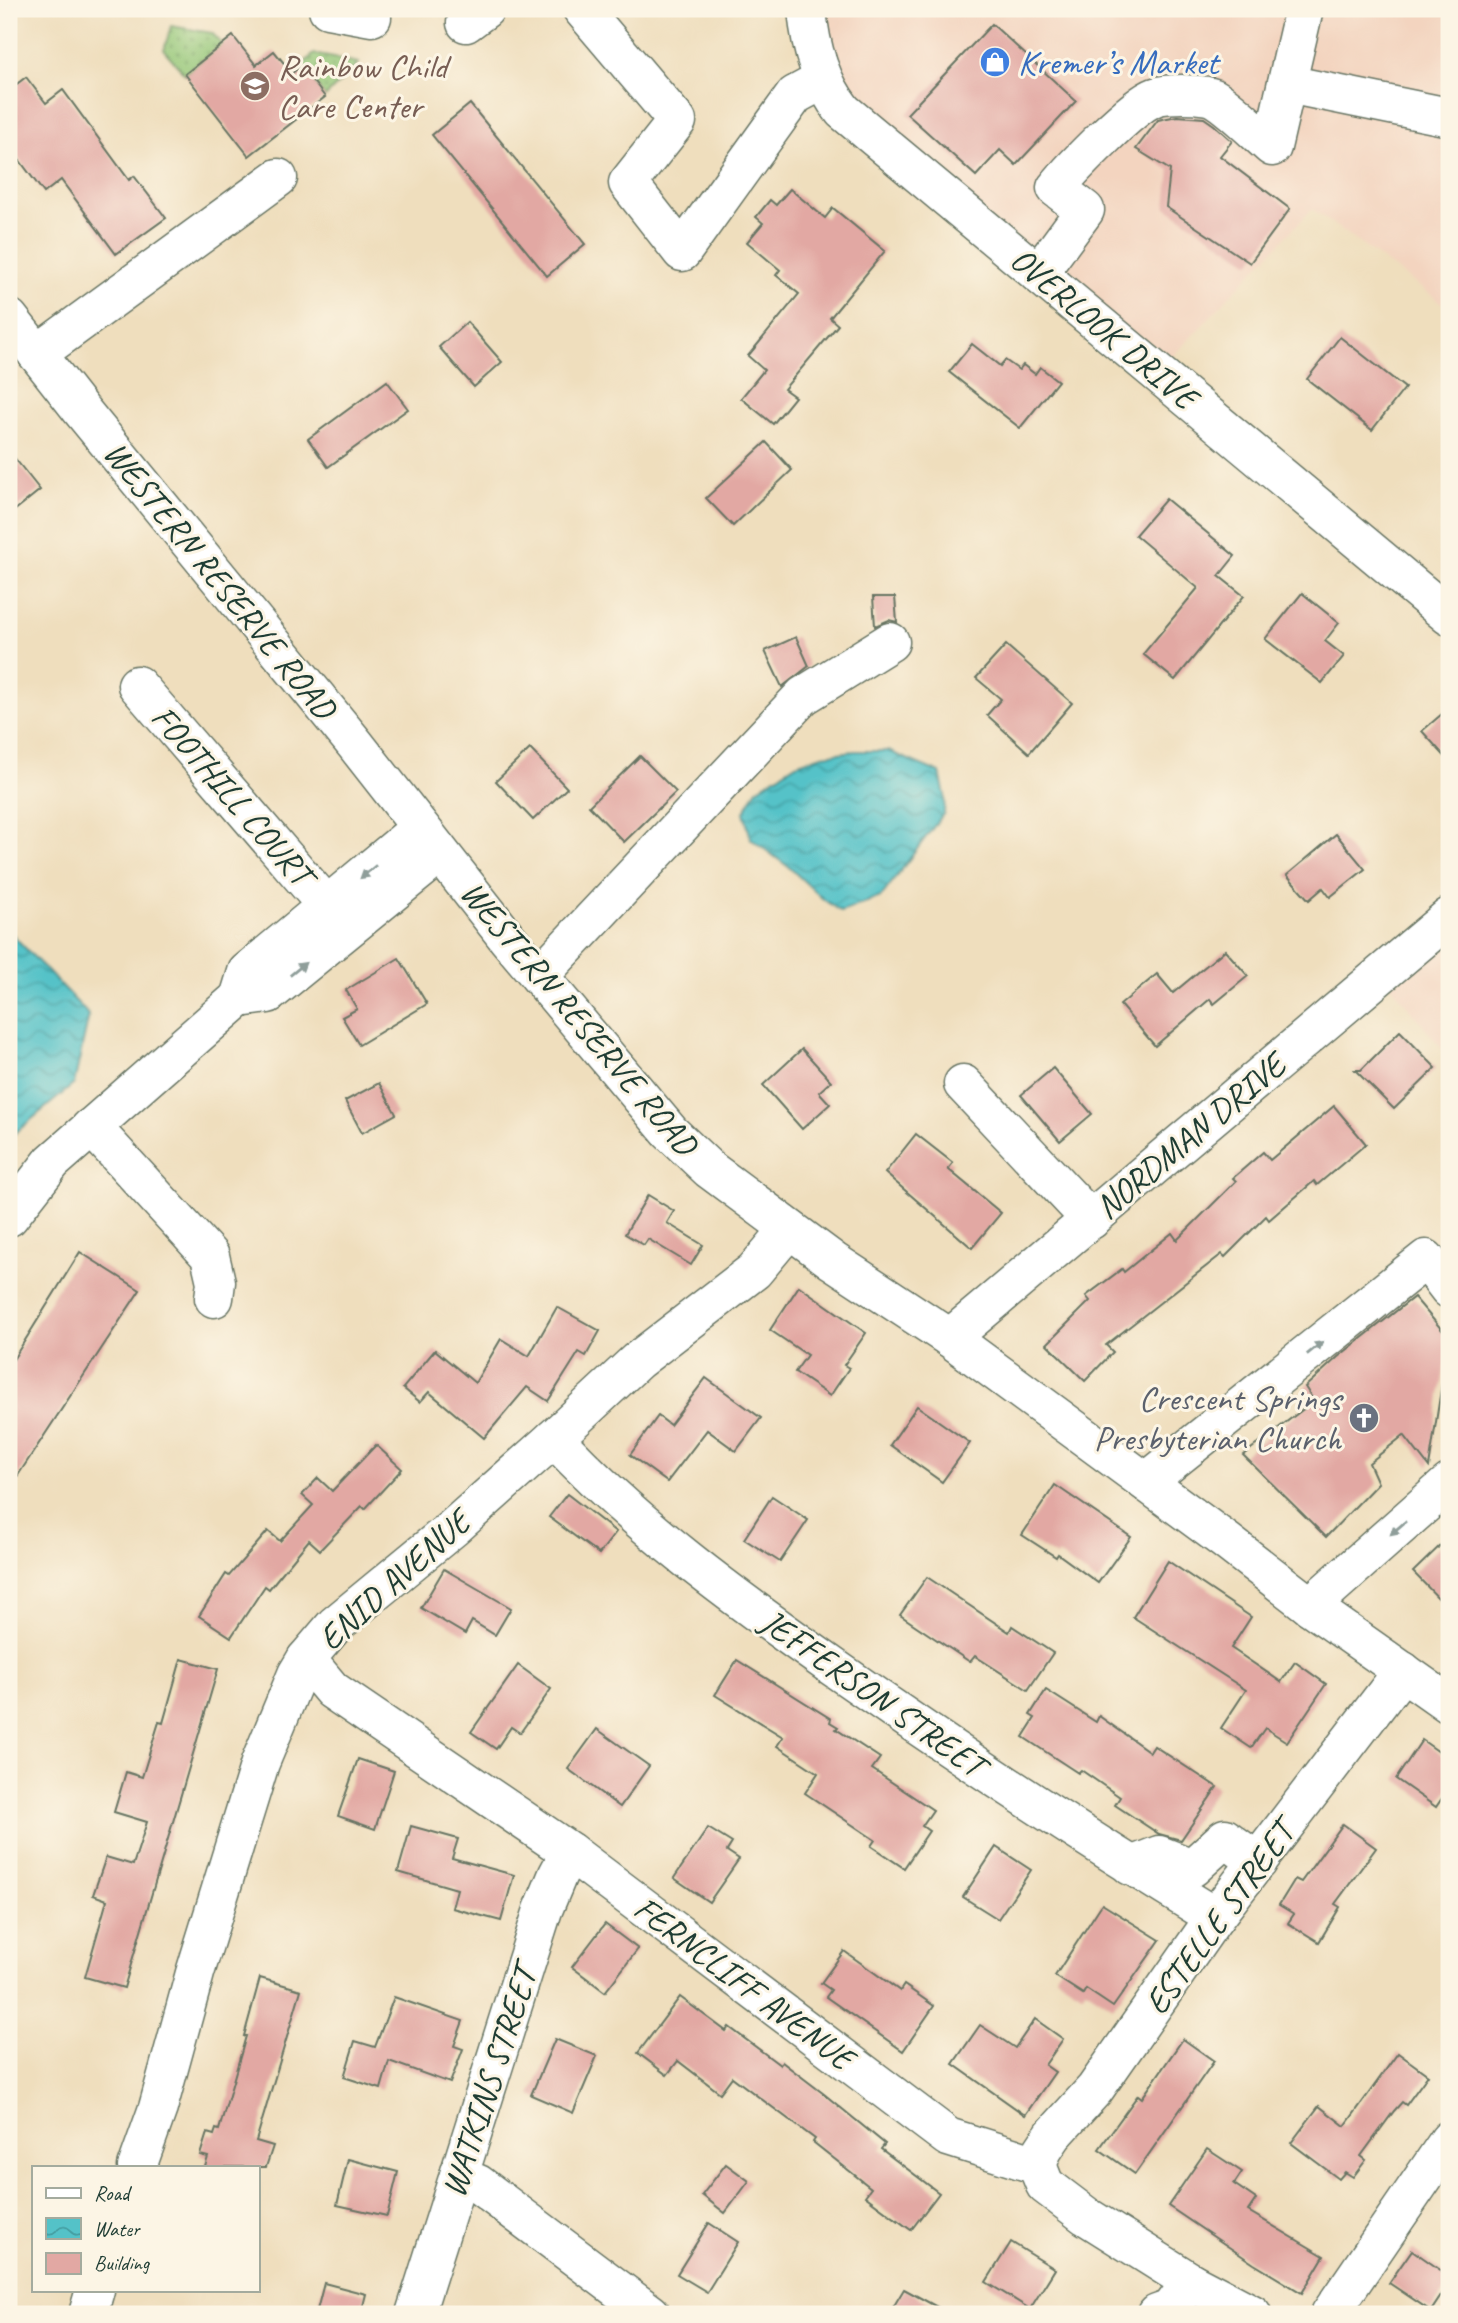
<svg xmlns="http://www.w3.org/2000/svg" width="1458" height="2323" viewBox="0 0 1458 2323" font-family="Caveat,sans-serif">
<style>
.built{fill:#f3d4bf}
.park{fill:url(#park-dots);stroke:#598255;stroke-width:2}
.water{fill:url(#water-waves);stroke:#3a807e;stroke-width:2}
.building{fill:#e2a8a3}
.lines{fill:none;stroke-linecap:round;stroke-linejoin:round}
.minor-casing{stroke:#687564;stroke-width:41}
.minor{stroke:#fff;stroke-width:38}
.oneway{fill:#8f9e9a}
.labels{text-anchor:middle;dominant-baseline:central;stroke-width:6;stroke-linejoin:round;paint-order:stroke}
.shop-label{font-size:35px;fill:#366cbe;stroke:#fcf5e5;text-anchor:start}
.education-label{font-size:35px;fill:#785e54;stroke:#fcf5e5;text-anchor:start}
.street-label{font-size:35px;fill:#1f3d34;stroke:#fcf5e5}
.worship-label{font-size:35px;fill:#5b616d;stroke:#fcf5e5;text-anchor:end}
</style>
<defs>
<pattern id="park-dots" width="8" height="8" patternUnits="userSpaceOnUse" patternTransform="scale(1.75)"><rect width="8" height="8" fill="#93c676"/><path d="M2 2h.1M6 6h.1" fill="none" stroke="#77a262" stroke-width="1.8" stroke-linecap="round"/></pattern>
<pattern id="water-waves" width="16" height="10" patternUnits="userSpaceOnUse" patternTransform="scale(1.75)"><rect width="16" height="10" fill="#54c2c8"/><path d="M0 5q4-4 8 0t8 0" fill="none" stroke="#459fa3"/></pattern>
</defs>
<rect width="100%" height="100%" fill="#fcf5e5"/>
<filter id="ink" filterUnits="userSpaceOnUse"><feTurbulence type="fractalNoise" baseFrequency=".0143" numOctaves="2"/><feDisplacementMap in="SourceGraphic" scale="14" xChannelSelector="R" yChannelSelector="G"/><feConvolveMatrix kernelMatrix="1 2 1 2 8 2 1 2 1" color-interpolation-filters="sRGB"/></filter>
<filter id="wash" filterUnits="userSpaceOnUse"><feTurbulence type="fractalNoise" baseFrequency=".00686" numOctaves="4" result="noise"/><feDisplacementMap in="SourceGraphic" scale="28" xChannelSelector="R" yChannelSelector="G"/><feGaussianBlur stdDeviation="1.57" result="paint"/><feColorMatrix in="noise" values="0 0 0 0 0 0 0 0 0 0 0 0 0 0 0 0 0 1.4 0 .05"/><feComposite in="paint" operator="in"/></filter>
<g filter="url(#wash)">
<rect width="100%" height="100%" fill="#efdebd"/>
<g class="built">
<path d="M807 9H1449V308L1312 209 1157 373 843 111Z"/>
<path d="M1449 917V1057L1382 974Z"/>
</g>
<g class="park">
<path d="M171 26 212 33 223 45 185 74 164 50Z"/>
<path d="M314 54 359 63 325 97 301 66Z"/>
</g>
<g class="water">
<path d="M855 751H888L940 773 945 795 944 813 881 897 841 912 823 899 790 868 751 839 744 812 757 789 796 764 822 755Z"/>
<path d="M9 931 89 1015 74 1084 9 1138Z"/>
</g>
<g id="blocks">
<g class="building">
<path d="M992 24 1076 101 1016 165 1000 150 976 176 907 114Z"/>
<path d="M233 36 256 65 274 51 292 73 301 66 325 97 249 156 185 74Z"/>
<path d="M26 77 46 103 63 90 129 180 134 176 166 218 116 254 61 180 44 193 9 146V90Z"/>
<path d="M470 104 585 244 547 276 432 135Z"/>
<path d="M1177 116 1204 118 1214 125 1232 141 1220 156 1290 209 1250 263 1166 207 1170 170 1136 149 1158 120Z"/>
<path d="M790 189 825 218 833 208 885 251 830 318 838 325 784 389 795 397 773 424 741 398 764 370 748 356 799 294 776 275 780 270 747 242 763 223 756 217 770 200 776 205Z"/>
<path d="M467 322 502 362 474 387 439 347Z"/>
<path d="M1340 337 1405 388 1372 430 1307 379Z"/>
<path d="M972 344 1000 366 1005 360 1019 370 1023 365 1035 374 1040 367 1058 381 1020 428 949 372Z"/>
<path d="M387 381 408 409 328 467 308 439Z"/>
<path d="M766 442 792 470 733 526 706 498Z"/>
<path d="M9 451 40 490 9 515Z"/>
<path d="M1166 499 1235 556 1219 576 1244 596 1175 680 1143 654 1198 588 1135 535Z"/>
<path d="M1302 593 1339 623 1325 641 1344 656 1322 683 1265 639Z"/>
<path d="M873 597H895L897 622 889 620 875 626Z"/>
<path d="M796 637 809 666 782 687 765 651Z"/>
<path d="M1006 645 1072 703 1029 753 987 715 1001 699 976 678Z"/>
<path d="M1449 708V761L1422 731Z"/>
<path d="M530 749 567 788 533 820 496 781Z"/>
<path d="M640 756 676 792 624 842 589 806Z"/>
<path d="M1336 834 1365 869 1330 897 1323 888 1309 900 1287 875Z"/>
<path d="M1225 950 1248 976 1214 1004 1210 999 1155 1046 1120 1005 1157 974 1173 993Z"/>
<path d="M399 958 427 1004 359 1045 342 1017 357 1009 346 990Z"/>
<path d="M1400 1031 1436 1068 1394 1109 1355 1070H1361Z"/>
<path d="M802 1049 831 1081 819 1092 830 1104 802 1129 763 1085Z"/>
<path d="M1053 1068 1092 1114 1060 1141 1021 1095Z"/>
<path d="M379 1083 396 1114 362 1133 345 1101Z"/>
<path d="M1334 1106 1366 1144 1317 1185 1314 1181 1269 1220 1266 1216 1225 1257 1222 1254 1106 1345 1113 1352 1085 1381 1047 1344 1090 1301 1086 1296 1122 1269 1124 1272 1172 1233 1177 1240 1236 1181 1233 1178 1263 1152 1270 1160Z"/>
<path d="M916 1134 953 1163 948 1169 1001 1213 972 1248 885 1173Z"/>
<path d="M648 1195 674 1211 667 1223 703 1245 691 1265 648 1239 644 1245 625 1234Z"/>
<path d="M80 1252 140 1290 9 1489V1366Z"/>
<path d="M799 1286 866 1333 844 1365 849 1368 830 1396 795 1372 807 1355 770 1330Z"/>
<path d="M1414 1297 1449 1338 1429 1467 1404 1435 1369 1463 1378 1483 1326 1537 1243 1455 1314 1401 1305 1387 1338 1357Z"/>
<path d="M557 1307 600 1331 586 1356 579 1352 548 1401 527 1387 484 1438 429 1392 420 1402 403 1388 435 1350 475 1383 501 1339 529 1356Z"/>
<path d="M706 1378 761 1418 736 1451 707 1430 667 1482 630 1455 658 1416 670 1425Z"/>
<path d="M917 1406 970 1443 942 1482 890 1445Z"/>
<path d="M376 1445 402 1469 365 1509 362 1506 320 1550 309 1540 269 1589 265 1586 231 1637 199 1616 226 1574 229 1576 268 1531 280 1541 313 1505 302 1495 318 1478 332 1491Z"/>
<path d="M1055 1485 1131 1537 1098 1583 1058 1554 1056 1557 1022 1535Z"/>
<path d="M567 1494 616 1532 599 1554 549 1517Z"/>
<path d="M772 1496 808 1520 780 1562 744 1539Z"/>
<path d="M1449 1537V1609L1413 1572Z"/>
<path d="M1168 1561 1251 1617 1231 1648 1281 1682 1295 1662 1326 1684 1287 1742 1265 1728 1251 1748 1221 1728 1246 1690 1133 1617Z"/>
<path d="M444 1569 511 1608 495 1635 472 1621 465 1634 421 1608Z"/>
<path d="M927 1577 1009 1632 1012 1626 1053 1653 1028 1690 975 1656 970 1662 900 1615Z"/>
<path d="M181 1659 218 1669 124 1988 85 1977 107 1900 93 1895 106 1857 133 1865 147 1822 114 1812 126 1772 142 1777 159 1722 163 1723Z"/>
<path d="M737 1660 831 1719 830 1722 838 1727 836 1729 880 1758 872 1769 933 1810 922 1826 929 1831 904 1868 871 1846 875 1840 805 1793 818 1773 777 1746 783 1737 715 1695Z"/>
<path d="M518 1665 551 1689 520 1733 511 1727 496 1749 471 1732Z"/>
<path d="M1046 1690 1096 1722 1099 1716 1150 1752 1154 1746 1217 1787 1181 1840 1159 1834 1115 1805 1120 1797 1081 1770 1078 1773 1023 1737 1035 1718 1030 1715Z"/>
<path d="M597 1729 649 1766 620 1807 568 1769Z"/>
<path d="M1422 1740 1449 1759V1788L1436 1807 1396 1779Z"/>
<path d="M358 1759 394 1771 375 1829 338 1816Z"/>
<path d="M1343 1824 1376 1848 1335 1904 1340 1907 1319 1942 1288 1923 1294 1914 1279 1905 1295 1879 1301 1882Z"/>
<path d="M411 1826 458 1839 452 1858 514 1875 501 1921 452 1908 457 1889 398 1872Z"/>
<path d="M708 1828 732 1843 727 1851 739 1859 709 1902 674 1878Z"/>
<path d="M996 1847 1031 1870 998 1919 963 1897Z"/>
<path d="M1102 1904 1160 1940 1113 2007 1086 1989 1083 1994 1055 1976Z"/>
<path d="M605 1924 638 1949 605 1992 572 1967Z"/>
<path d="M844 1951 900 1991 904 1985 934 2006 903 2051 826 1997 831 1990 821 1983Z"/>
<path d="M260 1978 301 1990 256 2141 273 2146 266 2167H205L208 2157 200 2155 207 2133 214 2135 216 2129 219 2130 246 2036H244Z"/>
<path d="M394 1997 463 2021 454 2046 463 2049 450 2083 389 2061 381 2089 344 2077 355 2041 375 2047Z"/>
<path d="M680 1997 726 2031 729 2027 780 2065 782 2062 824 2094 885 2144 881 2149 939 2193 911 2230 865 2196 871 2188 813 2142 815 2139 732 2077 720 2093 678 2061 667 2075 638 2053Z"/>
<path d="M1035 2019 1063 2039 1045 2065 1055 2072 1025 2115 953 2064 980 2025 1015 2048Z"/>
<path d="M555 2039 597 2056 573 2113 531 2095Z"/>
<path d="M1183 2039 1214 2061 1135 2174 1099 2149 1138 2095 1142 2098Z"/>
<path d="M1398 2053 1428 2075 1406 2105 1402 2102 1394 2111 1361 2156 1366 2160 1353 2177 1345 2172 1339 2179 1291 2143 1319 2106 1345 2126Z"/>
<path d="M1207 2149 1242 2172 1234 2184 1256 2199 1248 2211 1324 2256 1302 2293 1254 2264 1168 2206Z"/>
<path d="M348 2159 398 2172 387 2216 337 2205Z"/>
<path d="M726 2164 749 2181 725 2213 702 2195Z"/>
<path d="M709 2223 738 2242 707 2292 677 2274Z"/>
<path d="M1011 2242 1055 2269 1030 2309 986 2282Z"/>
<path d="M1412 2250 1449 2276V2284L1431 2311 1389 2283Z"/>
<path d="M324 2283 366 2294 361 2314H316Z"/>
<path d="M904 2289 950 2314H889Z"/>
</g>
</g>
</g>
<g filter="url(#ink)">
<use href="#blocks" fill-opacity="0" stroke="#687564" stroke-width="2"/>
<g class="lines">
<g class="minor-casing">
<g id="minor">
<path d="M328 9 372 17"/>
<path d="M582 9 677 121 628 183 682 252 795 95 823 80"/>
<path d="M807 9C810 45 820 82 843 111L1449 616"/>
<path d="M466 23 485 9"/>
<path d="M1287 84 1449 117"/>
<path d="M1038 274 1085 210 1056 188C1072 168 1133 105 1155 97 1166 93 1204 93 1214 98 1230 107 1257 134 1272 147L1304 9"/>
<path d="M9 318 82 411 355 744 508 939 670 1132 709 1169 833 1261 950 1338 1226 1541 1310 1606 1449 1704"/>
<path d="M37 354 278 178"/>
<path d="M137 685 327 906"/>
<path d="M539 976 803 696 890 642"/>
<path d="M239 998 268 994 440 854"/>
<path d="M963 1084 1091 1220"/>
<path d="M90 1128 103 1139 210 1256 216 1282 214 1298"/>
<path d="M9 1217 52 1162 239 998 247 972 420 828"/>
<path d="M950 1338 1449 917"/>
<path d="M554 1438C636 1526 735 1598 833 1667 958 1755 1085 1838 1215 1917"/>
<path d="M1146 1482 1426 1259 1449 1289"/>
<path d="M1310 1606 1449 1483"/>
<path d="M306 1659 332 1690 570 1852 948 2137 1037 2165 1045 2185 1086 2216 1191 2282 1252 2314"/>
<path d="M1131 1866 1159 1855 1192 1868 1225 1838 1258 1862"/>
<path d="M1037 2165 1043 2150 1053 2135 1095 2089 1215 1917 1403 1671"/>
<path d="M137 2167 158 2108 195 1973 260 1763 297 1674 306 1659 335 1625 453 1528 554 1438 637 1361 754 1271 789 1229"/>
<path d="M459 2176 478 2184 651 2314"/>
<path d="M88 2314 95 2290"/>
<path d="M415 2314 543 1910 558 1874 570 1852"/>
<path d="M1157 2314 1171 2309 1191 2282"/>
<path d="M1330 2314 1449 2140"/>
</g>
</g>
<use href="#minor" class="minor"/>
</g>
<defs><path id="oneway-solid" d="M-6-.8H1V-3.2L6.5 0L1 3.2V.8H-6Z" transform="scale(1.75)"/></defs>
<g class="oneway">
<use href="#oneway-solid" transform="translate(368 872) rotate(140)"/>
<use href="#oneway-solid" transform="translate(298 969) rotate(-39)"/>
<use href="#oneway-solid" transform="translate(1315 1348) rotate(-39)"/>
<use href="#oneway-solid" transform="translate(1398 1528) rotate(139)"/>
</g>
</g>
<defs>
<g id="shop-disc" transform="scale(1.575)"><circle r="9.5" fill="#3f7fe0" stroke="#fcf5e5"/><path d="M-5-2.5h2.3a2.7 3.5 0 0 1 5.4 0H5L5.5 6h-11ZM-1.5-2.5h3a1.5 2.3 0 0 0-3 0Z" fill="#fff"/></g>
<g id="school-disc" transform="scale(1.575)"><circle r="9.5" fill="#8d6e63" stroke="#fcf5e5"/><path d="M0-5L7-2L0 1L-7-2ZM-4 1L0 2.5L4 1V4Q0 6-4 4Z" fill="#fff"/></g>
<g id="church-disc" transform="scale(1.575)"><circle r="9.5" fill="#6b7280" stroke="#fcf5e5"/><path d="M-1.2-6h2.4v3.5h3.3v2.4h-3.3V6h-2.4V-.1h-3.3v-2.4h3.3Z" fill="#fff"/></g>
</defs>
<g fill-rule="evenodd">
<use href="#shop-disc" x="995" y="62"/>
<use href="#school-disc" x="255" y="86"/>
<use href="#church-disc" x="1364" y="1418"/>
</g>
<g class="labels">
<g class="shop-label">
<text x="1018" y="62">Kremer’s Market</text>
</g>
<g class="education-label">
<text x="278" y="66">Rainbow Child<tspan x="278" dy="40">Care Center</tspan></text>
</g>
<g class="street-label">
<text transform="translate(1104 328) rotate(40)">OVERLOOK DRIVE</text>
<text transform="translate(220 580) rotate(51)">WESTERN RESERVE ROAD</text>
<text transform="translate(232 795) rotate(49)">FOOTHILL COURT</text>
<text transform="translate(579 1018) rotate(50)">WESTERN RESERVE ROAD</text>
<text transform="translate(1190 1136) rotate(-40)">NORDMAN DRIVE</text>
<text transform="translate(394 1580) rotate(-42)">ENID AVENUE</text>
<text transform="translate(873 1693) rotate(35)">JEFFERSON STREET</text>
<text transform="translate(1219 1918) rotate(-54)">ESTELLE STREET</text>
<text transform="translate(744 1983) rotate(37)">FERNCLIFF AVENUE</text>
<text transform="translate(489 2082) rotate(-72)">WATKINS STREET</text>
</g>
<g class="worship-label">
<text x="1341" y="1398">Crescent Springs<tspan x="1341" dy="40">Presbyterian Church</tspan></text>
</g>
</g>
<rect width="1458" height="2323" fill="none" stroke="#fcf5e5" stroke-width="35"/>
<rect x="32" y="2166" width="228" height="126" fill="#fcf5e5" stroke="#a4ab9e" stroke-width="2"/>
<rect x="46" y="2188" width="35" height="10" fill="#ffffff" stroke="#a4ab9e" stroke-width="2"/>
<text x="94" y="2200" font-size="21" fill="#1f3d34">Road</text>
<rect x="46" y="2218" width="35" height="21" fill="url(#water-waves)" stroke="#a4ab9e" stroke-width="2"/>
<text x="94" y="2236" font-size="21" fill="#1f3d34">Water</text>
<rect x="46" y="2253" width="35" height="21" fill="#e2a8a3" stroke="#a4ab9e" stroke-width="2"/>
<text x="94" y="2270" font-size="21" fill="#1f3d34">Building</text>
</svg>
